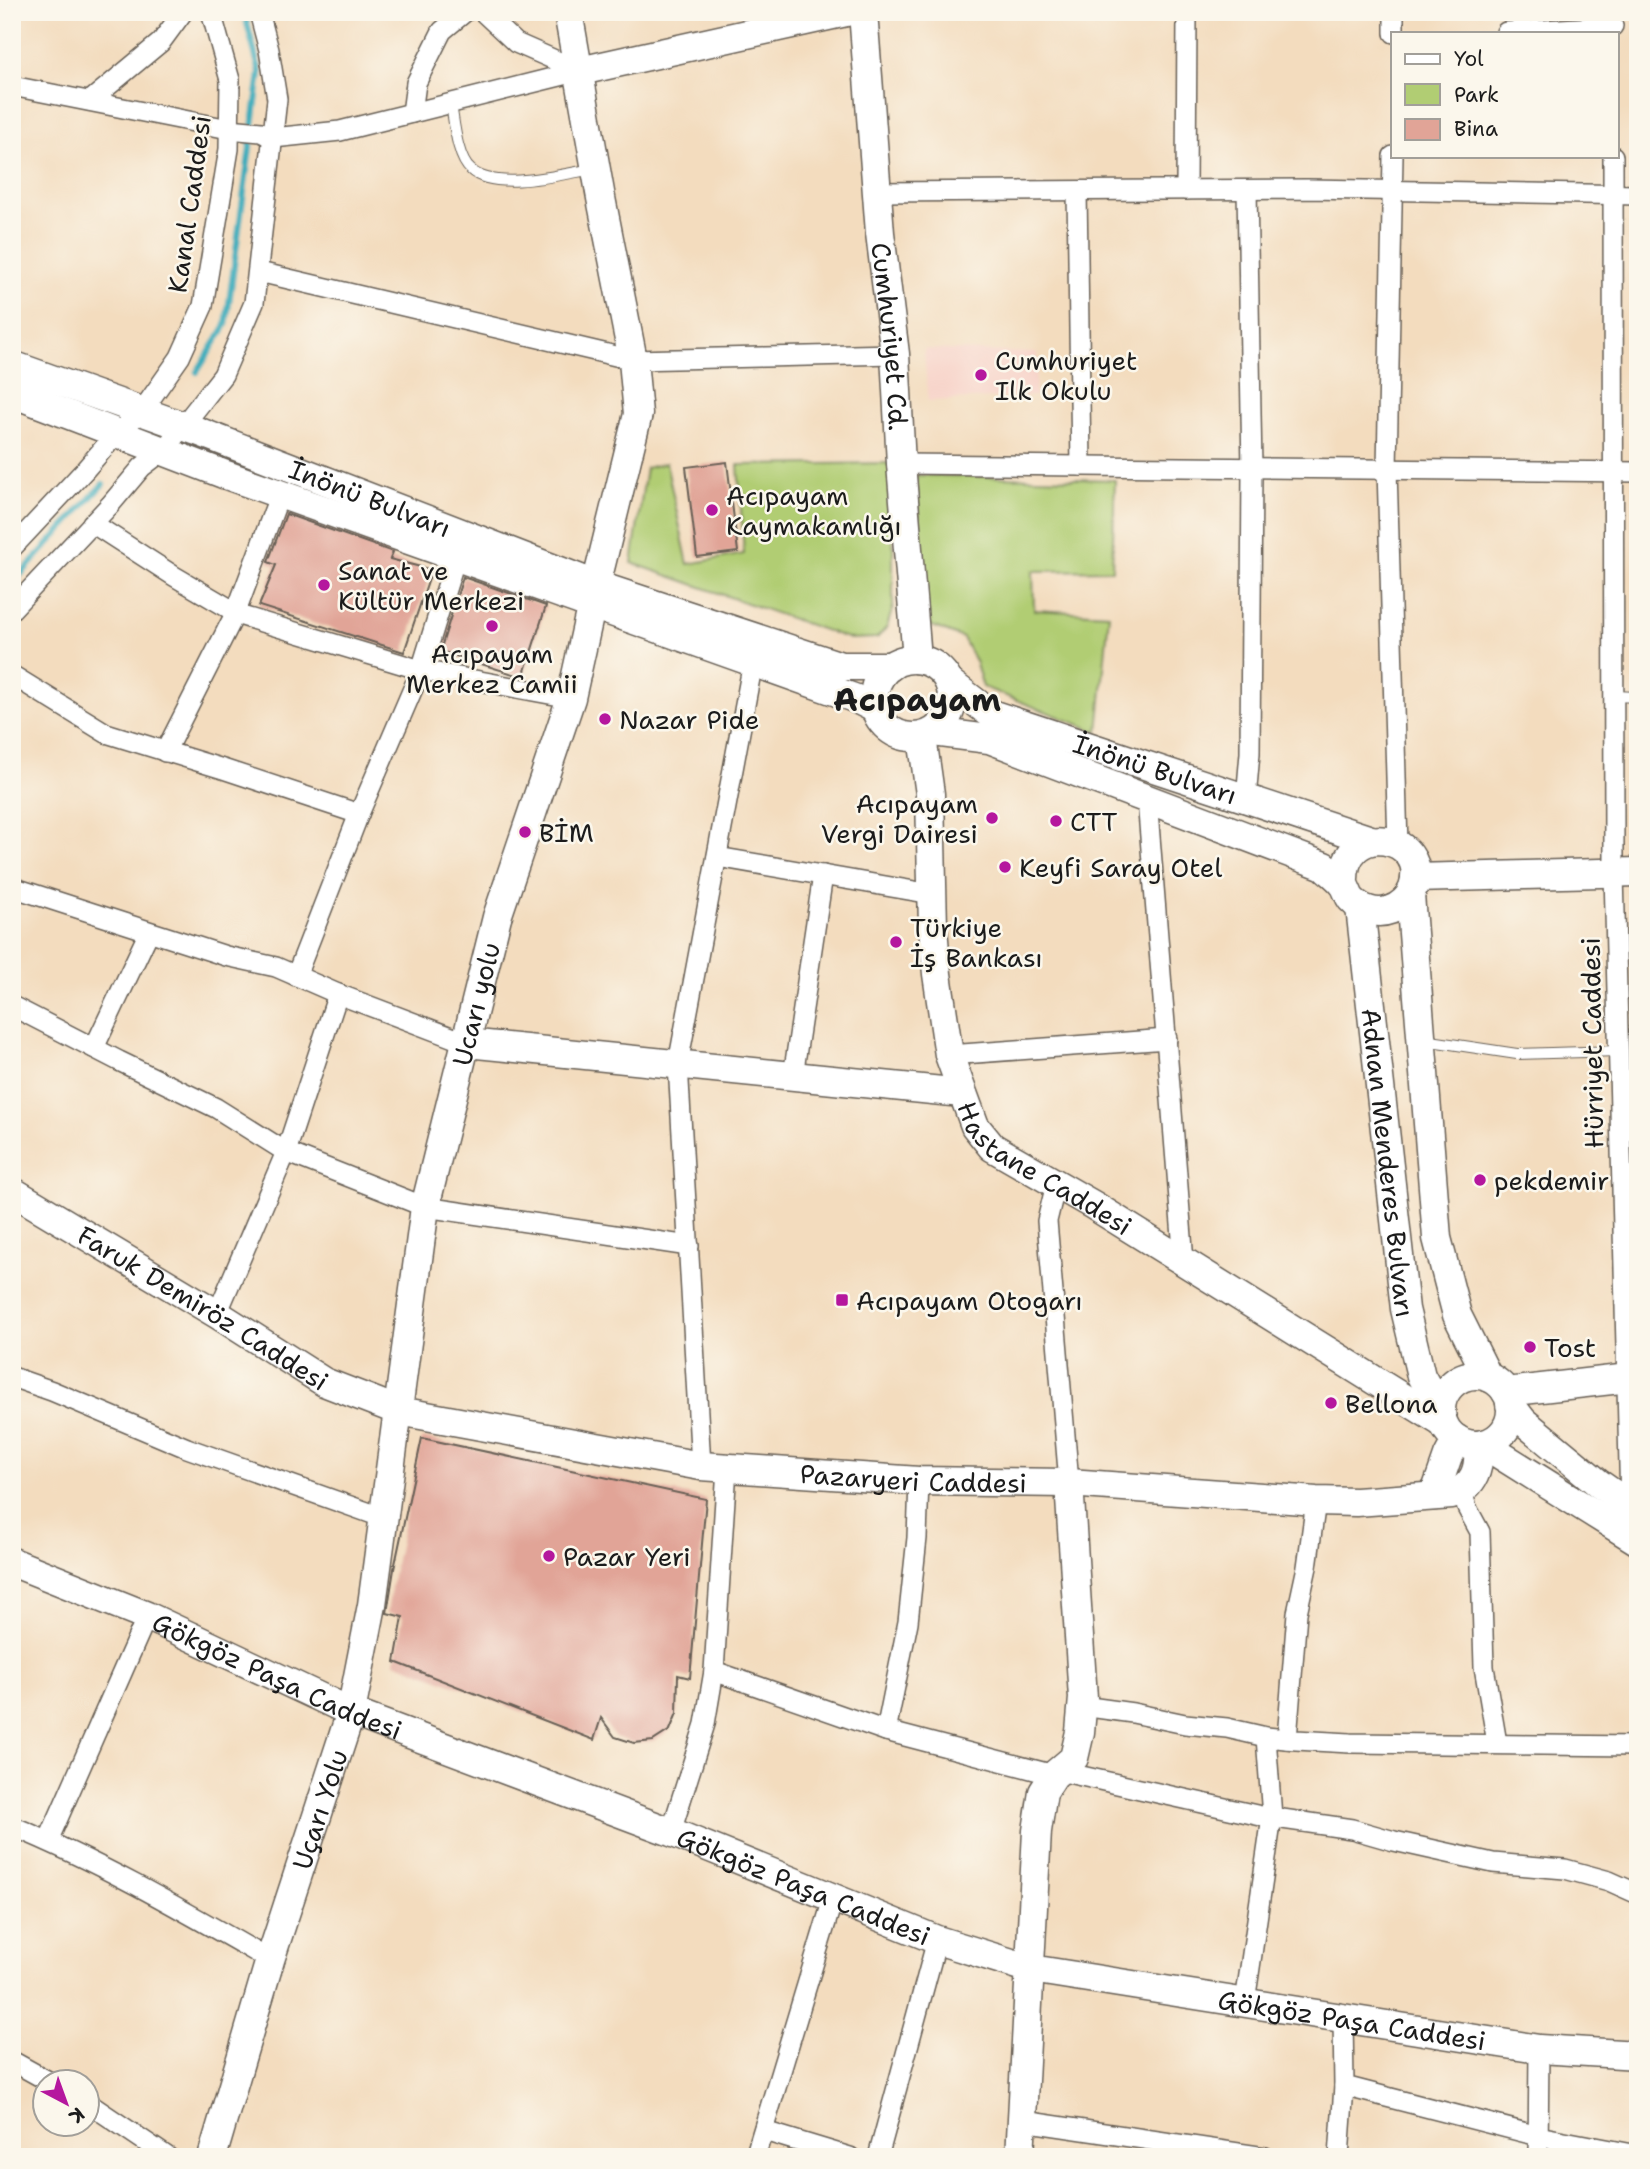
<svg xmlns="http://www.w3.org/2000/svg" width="1650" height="2169" viewBox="0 0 1650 2169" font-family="'Shantell Sans',sans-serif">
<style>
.built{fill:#f7d1c7}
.green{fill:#b1cd73;stroke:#667448;stroke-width:2}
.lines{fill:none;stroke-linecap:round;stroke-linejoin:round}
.stream{stroke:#3eacbb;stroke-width:6}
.building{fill:#e1a497}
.lane-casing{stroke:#675f55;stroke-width:12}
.street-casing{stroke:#675f55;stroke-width:22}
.secondary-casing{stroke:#675f55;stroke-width:31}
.lane{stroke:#fff;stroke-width:10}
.street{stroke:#fff;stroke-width:19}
.secondary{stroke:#fff;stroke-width:28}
.poi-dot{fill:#b5179e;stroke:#fbf7ec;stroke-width:2.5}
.labels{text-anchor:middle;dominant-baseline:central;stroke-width:5;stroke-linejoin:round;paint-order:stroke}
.street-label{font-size:26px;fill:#1c1c1c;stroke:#fbf7ec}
.poi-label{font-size:26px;fill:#1c1c1c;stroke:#fbf7ec;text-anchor:start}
.district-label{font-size:33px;font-weight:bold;fill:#1c1c1c;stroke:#fbf7ec}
</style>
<rect width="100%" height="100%" fill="#fbf7ec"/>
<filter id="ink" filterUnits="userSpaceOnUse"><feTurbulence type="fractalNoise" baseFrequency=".0143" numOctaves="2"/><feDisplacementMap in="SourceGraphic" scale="14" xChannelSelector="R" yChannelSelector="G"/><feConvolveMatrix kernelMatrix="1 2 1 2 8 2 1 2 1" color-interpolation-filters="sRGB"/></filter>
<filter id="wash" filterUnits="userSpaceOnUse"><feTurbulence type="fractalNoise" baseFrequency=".00686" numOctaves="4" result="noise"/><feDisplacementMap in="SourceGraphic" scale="28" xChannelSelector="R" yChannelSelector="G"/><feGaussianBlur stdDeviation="1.57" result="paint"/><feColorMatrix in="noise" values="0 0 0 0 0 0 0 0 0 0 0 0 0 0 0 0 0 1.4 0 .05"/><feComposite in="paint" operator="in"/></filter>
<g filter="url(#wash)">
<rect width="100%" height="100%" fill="#f3dcbe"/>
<path class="built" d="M924 349 1037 353 1035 396 928 401Z"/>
<g class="green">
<path d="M666 463 688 564 744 554 738 465 893 463V607L887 627 877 638 850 639 632 563 646 468Z"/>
<path d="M916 475 1115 480 1112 570 1033 571 1034 610 1109 614 1098 732 983 687 975 661 963 638 927 624Z"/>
</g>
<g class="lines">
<g class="stream">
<path d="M197 372 226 325 260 73 244 12"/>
<path d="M12 584 103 484"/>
</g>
</g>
<g id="blocks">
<g class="building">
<path d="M727 462 738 552 697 557 686 467Z"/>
<path d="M286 514 393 552 390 559 432 570 404 652 259 606 276 565 268 562Z"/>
<path d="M463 577 546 606 523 677 440 651Z"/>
<path d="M422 1438 706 1499 690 1678 678 1675 677 1713 670 1730 653 1741 634 1743 615 1737 601 1718 594 1740 395 1662 403 1617 387 1613 394 1569Z"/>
</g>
</g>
</g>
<g filter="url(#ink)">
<use href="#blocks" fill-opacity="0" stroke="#675f55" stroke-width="2"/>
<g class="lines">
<g class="lane-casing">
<g id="lane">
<path d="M451 104C454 121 457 159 471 170 495 192 563 174 593 169"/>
<path d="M1614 696 1638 697"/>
<path d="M1424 1040 1517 1054 1619 1051"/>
</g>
</g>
<g class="street-casing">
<g id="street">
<path d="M483 12 516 43 580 71"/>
<path d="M1506 32 1613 26"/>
<path d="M1394 33V12"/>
<path d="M12 86 229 129 261 132 273 138 340 131 580 71"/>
<path d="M90 101 161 42 183 12"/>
<path d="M412 113 416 83 442 31 465 12"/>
<path d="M1393 156 1387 469 1398 845"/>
<path d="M1613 156 1614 873 1630 1505"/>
<path d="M1186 190 1187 12"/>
<path d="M1077 191 1081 466"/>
<path d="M877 192 1308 189 1638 195"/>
<path d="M259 272 633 360 895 354"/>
<path d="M901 464 1638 472"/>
<path d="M92 523 174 576 242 616 421 670 571 698"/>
<path d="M12 548 84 471 117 433 142 411 180 357 203 306 229 149 230 80 211 12"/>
<path d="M12 609 110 505 142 467 163 451 201 403 223 375 254 303 277 99 269 50 259 12"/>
<path d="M12 675 106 733 223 769 359 814"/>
<path d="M165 752 236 612 280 494"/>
<path d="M1147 799 1184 1262"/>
<path d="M1246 799 1250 753 1252 468 1247 190"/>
<path d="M717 857 932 894"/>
<path d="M12 887 226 956 276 967 338 994 467 1043"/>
<path d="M296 976 359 814 421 670 456 557"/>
<path d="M12 1006 119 1061 216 1108 286 1152 425 1207 689 1246"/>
<path d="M94 1048 149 932"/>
<path d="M949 1055 1167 1039"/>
<path d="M793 1076 823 875"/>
<path d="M1056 1184 1047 1221 1069 1483"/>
<path d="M217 1314 286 1152 338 994"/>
<path d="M12 1377 52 1391 187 1448 384 1518"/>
<path d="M701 1466 678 1064 753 662"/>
<path d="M1462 1491 1467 1508 1480 1532 1484 1667 1497 1743"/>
<path d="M714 1671 886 1731 1054 1775"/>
<path d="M1082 1706 1133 1713 1185 1724 1227 1728 1266 1737 1296 1740 1350 1743 1638 1746"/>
<path d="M886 1731 908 1622 917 1538 919 1481"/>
<path d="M1287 1739 1297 1613 1307 1567 1316 1501"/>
<path d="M1059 1771 1261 1816 1352 1829 1394 1841 1493 1863 1565 1869 1609 1881 1638 1894"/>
<path d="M12 1826C102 1863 186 1912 270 1960"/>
<path d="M671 1832 705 1724 714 1671 727 1468"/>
<path d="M48 1841 147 1616"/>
<path d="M1245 2002 1272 1817 1266 1737"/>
<path d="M1343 2018 1344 2086 1538 2136 1638 2155"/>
<path d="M12 2061 50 2082"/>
<path d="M88 2103 168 2157"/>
<path d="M1023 2121 1265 2157"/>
<path d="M764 2131 850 2157"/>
<path d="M755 2157 833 1899"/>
<path d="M878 2157 937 1940"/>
<path d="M1339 2157 1344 2086"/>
<path d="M1538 2157 1539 2049"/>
</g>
</g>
<g class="secondary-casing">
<g id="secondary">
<path id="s1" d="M863 12 880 233 895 354 901 464 917 659"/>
<path d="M580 71 846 12"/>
<path id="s2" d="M12 365 197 431 596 585 841 666H891"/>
<path d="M12 393 226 475 854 698 876 709"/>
<circle cx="913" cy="698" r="39"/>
<path id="s3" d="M949 682 991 714 1371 840"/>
<path d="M933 732 989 739 1324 866C1330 872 1339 878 1344 885 1347 889 1348 895 1351 899 1361 910 1377 915 1390 910 1401 906 1409 899 1413 888 1432 835 1341 816 1344 884"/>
<path id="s4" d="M922 737 930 794 933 928 937 974 949 1055 975 1126 992 1147 1093 1205 1443 1423"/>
<path d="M1415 878 1638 872"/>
<path d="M1410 895 1437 1238 1457 1315 1488 1377"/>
<path id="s5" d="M1360 907 1405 1309 1421 1376 1441 1412"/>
<path d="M467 1043 962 1093"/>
<path id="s6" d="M12 1191 217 1314 324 1382 399 1411 701 1466 919 1481 1069 1483 1316 1501 1356 1502 1452 1495C1475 1485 1480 1469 1478 1445"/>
<circle cx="1476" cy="1410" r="35"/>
<path d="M1506 1392 1638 1377"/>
<path d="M1510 1404 1523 1421 1598 1483 1638 1511"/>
<path d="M1483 1444 1638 1541"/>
<path d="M1434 1496 1448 1456 1457 1439"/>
<path id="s7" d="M12 1562 147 1616 351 1712 671 1832 937 1940 1031 1969 1539 2049 1638 2055"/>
<path id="s8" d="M212 2157 270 1960 351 1712 372 1605 425 1207 497 917 571 698 596 585 638 414 633 360 601 198 568 12"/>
<path d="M1020 2157 1037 1831 1043 1792 1054 1775 1074 1758 1080 1732 1083 1698 1069 1483"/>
</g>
</g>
<use href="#lane" class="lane"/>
<use href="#street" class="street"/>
<use href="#secondary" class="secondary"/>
</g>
</g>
<g class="poi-dot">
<circle cx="981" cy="375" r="7"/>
<circle cx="712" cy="510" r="7"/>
<circle cx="324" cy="585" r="7"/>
<circle cx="492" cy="626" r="7"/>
<circle cx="605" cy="719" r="7"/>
<circle cx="992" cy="818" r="7"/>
<circle cx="1056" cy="821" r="7"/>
<circle cx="525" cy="832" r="7"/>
<circle cx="1005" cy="867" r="7"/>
<circle cx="896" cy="942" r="7"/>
<circle cx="1480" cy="1180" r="7"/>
<rect x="835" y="1293" width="14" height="14" rx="3.5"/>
<circle cx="1530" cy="1347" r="7"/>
<circle cx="1331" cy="1403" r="7"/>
<circle cx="549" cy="1556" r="7"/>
</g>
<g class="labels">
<g class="street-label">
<text transform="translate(189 204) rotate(-82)">Kanal Caddesi</text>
<text stroke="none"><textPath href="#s1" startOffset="326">Cumhuriyet Cd.</textPath></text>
<text stroke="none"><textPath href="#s2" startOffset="382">İnönü Bulvarı</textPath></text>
<text stroke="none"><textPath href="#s3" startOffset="226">İnönü Bulvarı</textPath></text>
<text stroke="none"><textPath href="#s8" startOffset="1186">Ucarı yolu</textPath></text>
<text transform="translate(1592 1043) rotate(-91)">Hürriyet Caddesi</text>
<text stroke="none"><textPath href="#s4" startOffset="476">Hastane Caddesi</textPath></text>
<text stroke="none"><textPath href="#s5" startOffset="257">Adnan Menderes Bulvarı</textPath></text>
<text stroke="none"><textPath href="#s6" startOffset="224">Faruk Demiröz Caddesi</textPath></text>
<text stroke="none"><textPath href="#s6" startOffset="966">Pazaryeri Caddesi</textPath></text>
<text stroke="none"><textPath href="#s7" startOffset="289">Gökgöz Paşa Caddesi</textPath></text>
<text stroke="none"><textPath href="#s8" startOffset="364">Uçarı Yolu</textPath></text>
<text stroke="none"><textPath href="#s7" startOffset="856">Gökgöz Paşa Caddesi</textPath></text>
<text stroke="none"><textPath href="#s7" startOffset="1423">Gökgöz Paşa Caddesi</textPath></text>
</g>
<g class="poi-label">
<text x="995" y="360">Cumhuriyet<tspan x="995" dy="30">Ilk Okulu</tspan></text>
<text x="726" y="495">Acıpayam<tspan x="726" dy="30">Kaymakamlığı</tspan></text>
<text x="338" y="570">Sanat ve<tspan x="338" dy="30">Kültür Merkezi</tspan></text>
<text x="492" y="653" text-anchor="middle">Acıpayam<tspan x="492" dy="30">Merkez Camii</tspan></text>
<text x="619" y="719">Nazar Pide</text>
<text x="978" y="803" text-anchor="end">Acıpayam<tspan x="978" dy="30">Vergi Dairesi</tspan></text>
<text x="1070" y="821">CTT</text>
<text x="539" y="832">BİM</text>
<text x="1019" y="867">Keyfi Saray Otel</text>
<text x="910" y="927">Türkiye<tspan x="910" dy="30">İş Bankası</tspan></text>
<text x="1494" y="1180">pekdemir</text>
<text x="856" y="1300">Acıpayam Otogarı</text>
<text x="1544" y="1347">Tost</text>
<text x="1345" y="1403">Bellona</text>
<text x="563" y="1556">Pazar Yeri</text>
</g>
<g class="district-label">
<text x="917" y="699">Acıpayam</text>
</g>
</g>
<rect width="1650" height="2169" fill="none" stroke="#fbf7ec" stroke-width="42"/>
<rect x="1391" y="32" width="228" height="126" fill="#fbf7ec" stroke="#a29f99" stroke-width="2"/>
<rect x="1405" y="54" width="35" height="10" fill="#ffffff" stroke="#a29f99" stroke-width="2"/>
<text x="1454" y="66" font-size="21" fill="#1c1c1c">Yol</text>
<rect x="1405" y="84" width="35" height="21" fill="#b1cd73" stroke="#a29f99" stroke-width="2"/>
<text x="1454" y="102" font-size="21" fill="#1c1c1c">Park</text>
<rect x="1405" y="119" width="35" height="21" fill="#e1a497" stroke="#a29f99" stroke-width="2"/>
<text x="1454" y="136" font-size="21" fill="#1c1c1c">Bina</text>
<g transform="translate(66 2103) rotate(139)"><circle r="33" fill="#fbf7ec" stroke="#a29f99" stroke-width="2"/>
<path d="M0-5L12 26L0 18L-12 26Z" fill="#b5179e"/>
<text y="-10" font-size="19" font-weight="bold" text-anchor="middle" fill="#1c1c1c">K</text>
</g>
</svg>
